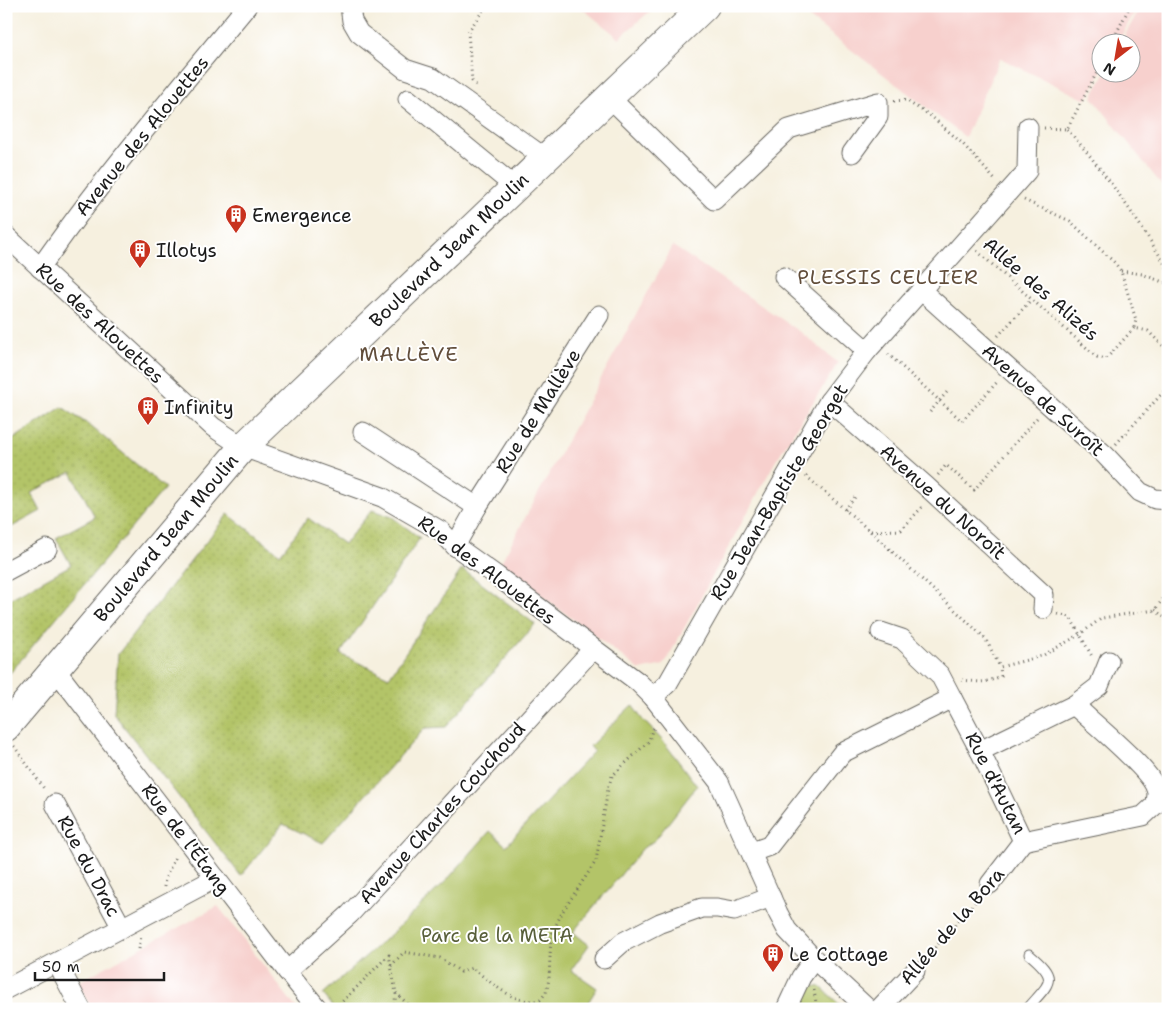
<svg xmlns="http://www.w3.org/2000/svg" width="1174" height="1015" viewBox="0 0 1174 1015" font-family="'Shantell Sans',sans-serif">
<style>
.built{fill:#f7d0cd}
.green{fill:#b3c467;stroke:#687042}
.garden{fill:url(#garden-dots);stroke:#687042}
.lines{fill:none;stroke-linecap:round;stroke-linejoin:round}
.service-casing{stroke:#686660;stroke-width:11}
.minor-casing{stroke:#686660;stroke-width:21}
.primary-casing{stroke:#686660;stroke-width:30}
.path{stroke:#686660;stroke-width:3;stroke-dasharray:1 4;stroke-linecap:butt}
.service{stroke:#fff;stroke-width:9}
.minor{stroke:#fff;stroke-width:19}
.primary{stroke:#fff;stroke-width:28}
.labels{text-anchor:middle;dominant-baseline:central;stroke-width:4;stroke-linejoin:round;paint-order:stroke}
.street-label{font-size:19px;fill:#1c1c1c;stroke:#fff}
.poi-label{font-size:19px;fill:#1c1c1c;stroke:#fff;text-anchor:start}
.park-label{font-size:19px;fill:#585f3a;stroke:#fff}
.neighbourhood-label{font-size:20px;letter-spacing:1px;fill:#614d3a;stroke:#fff}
</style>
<defs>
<pattern id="garden-dots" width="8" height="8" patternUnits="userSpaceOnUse" patternTransform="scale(1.25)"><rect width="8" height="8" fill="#b3c467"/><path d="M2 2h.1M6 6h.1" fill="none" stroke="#99a859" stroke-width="1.8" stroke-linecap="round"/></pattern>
</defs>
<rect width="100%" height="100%" fill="#fff"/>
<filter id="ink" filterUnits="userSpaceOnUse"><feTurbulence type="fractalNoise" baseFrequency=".02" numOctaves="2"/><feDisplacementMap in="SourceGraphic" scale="10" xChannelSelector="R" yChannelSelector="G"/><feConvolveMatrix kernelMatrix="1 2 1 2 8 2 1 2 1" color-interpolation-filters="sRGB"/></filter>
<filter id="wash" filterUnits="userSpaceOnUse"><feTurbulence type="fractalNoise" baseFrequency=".0096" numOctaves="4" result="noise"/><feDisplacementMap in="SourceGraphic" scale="20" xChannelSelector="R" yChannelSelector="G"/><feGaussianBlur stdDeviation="1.12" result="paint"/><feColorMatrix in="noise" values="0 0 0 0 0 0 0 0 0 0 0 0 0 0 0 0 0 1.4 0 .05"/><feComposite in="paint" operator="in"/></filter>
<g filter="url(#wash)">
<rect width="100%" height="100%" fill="#f6f0df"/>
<g class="built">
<path d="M579 6H656L619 38Z"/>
<path d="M794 6H1138L1118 42H1102L1101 72 1086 100 1000 58 965 137Z"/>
<path d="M1141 6H1168V193L1092 97 1105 73 1132 72V42H1121Z"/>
<path d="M673 246 802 333 838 363 775 462 664 665 640 670 500 564Z"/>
<path d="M218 906 297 1009H92L78 982Z"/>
</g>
<g class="green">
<path d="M632 705 642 719 663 741 697 786 655 840 643 848 573 932 589 945 571 970 597 988 584 1009H335L323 994 391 934 447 880 490 831 506 846 594 751 590 746Z"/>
<path d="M814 986 821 987 844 1009H799L809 990Z"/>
</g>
<g class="garden">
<path d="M62 407 89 425 165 488 10 673 6 672V601L71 565 56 538 95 517 71 472 31 493 41 511 6 530V444Z"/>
<path d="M372 510 392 517 420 538 340 654 389 677 462 569 535 624 446 727 425 728 323 843 283 824 241 876 114 714 118 654 228 514 280 554 308 518 344 544Z"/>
</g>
</g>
<g filter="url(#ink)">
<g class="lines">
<g class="service-casing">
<path id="service" d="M1027 1009C1050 982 1060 980 1029 954"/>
</g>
<g class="minor-casing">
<g id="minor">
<path d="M350 6 352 21 359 33 405 69 433 78 545 158"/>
<path d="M609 97 714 200 789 129 878 102V117L852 153"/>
<path d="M408 99 515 187"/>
<path d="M6 236 213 427 243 447 382 497 441 531 455 546 497 576 638 682 653 697 719 782 778 913 787 930 814 959 868 1009"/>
<path d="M40 268C103 177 176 92 247 6"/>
<path d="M784 277 867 351"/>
<path d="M922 291 1105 455 1140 492 1155 499 1168 500"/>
<path d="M829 401 927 487 1044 595 1043 609"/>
<path d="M363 432 477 507"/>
<path d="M455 546 477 507 599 315"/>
<path d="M6 571 47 549"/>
<path d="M55 669 287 971 318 1009"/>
<path d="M653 697 668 683 829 401 867 351 1027 171 1028 127"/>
<path d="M952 698 980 751 1023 841 1143 816 1156 804C1156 800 1158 793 1156 789 1151 770 1091 721 1074 705"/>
<path d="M980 751 1074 705 1099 686 1109 661"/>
<path d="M55 804 122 928"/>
<path d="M752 852 769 846 842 753 952 698 940 675 902 639 881 632"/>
<path d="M990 884 1023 841"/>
<path d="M604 959 623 942 660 923 702 908H717L734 911 771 897"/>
<path d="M57 963 81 1009"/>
<path d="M287 971 350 914 593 649"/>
<path d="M6 989 216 878"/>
<path d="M786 1009 801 977 814 959"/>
<path d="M879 1009 915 971"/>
</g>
</g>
<g class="primary-casing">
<path id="primary" d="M6 727 243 447 705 6"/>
</g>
<g class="path">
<path d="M1112 42 1130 6"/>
<path d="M476 85 472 81 468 32 486 6"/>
<path d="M894 101 905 100 931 116 963 144 996 181"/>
<path d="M1044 128 1067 129 1102 63"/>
<path d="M1067 129C1107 174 1137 219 1168 269"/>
<path d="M1024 200 1070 221 1115 263 1121 271 1136 320 1134 328"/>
<path d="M977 251 1097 357 1106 359 1134 328 1148 331 1168 351"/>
<path d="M1121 271 1142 274 1168 284"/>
<path d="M998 336 1031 300"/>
<path d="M888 354 962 421 998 381"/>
<path d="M930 412 947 392"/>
<path d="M1116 444 1168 387"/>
<path d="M938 475 946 465 974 490 1037 418"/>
<path d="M806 476 870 531 985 638 1000 667"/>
<path d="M845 510 855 497"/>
<path d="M871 531 901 530 924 505"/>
<path d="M1155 610 1168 620"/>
<path d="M1058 614 1070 617 1093 658"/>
<path d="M962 680C980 682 984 684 1001 676L1000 667 1042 656 1079 635 1102 618 1155 610 1168 592"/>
<path d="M14 746 45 790"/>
<path d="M164 887 165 879 176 855"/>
<path d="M139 949 141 936"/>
<path d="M925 959 980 896"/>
<path d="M391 966 404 952 440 958 461 972 472 968C492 982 514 1006 540 1000L546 993 549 979 551 935 563 911 596 861 608 789 612 776 649 741 652 730 655 727"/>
<path d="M814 990 817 1009"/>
<path d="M396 993 413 1009"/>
<path d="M335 1008C354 991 370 973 389 955L396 993 394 1009"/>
</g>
<use href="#service" class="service"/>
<use href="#minor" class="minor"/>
<use href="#primary" class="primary"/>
</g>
</g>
<defs>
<g id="building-pin" transform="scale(1.125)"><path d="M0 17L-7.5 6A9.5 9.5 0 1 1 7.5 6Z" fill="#c8321e" stroke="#fff"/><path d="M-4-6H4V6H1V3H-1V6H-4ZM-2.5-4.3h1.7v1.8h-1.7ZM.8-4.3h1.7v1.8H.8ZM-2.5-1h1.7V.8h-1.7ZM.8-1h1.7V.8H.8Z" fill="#fff"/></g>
</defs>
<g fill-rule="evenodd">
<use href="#building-pin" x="236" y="215"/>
<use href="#building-pin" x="140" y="250"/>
<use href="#building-pin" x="148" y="407"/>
<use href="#building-pin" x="773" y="954"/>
</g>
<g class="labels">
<g class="street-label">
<text transform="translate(142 136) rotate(-51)">Avenue des Alouettes</text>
<text transform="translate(449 250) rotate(-44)">Boulevard Jean Moulin</text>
<text transform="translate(1041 289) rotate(41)">Allée des Alizés</text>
<text transform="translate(100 323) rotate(43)">Rue des Alouettes</text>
<text transform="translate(1043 400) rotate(42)">Avenue de Suroît</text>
<text transform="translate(538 411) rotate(-58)">Rue de Mallève</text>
<text transform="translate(779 492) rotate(-59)">Rue Jean-Baptiste Georget</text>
<text transform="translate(943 502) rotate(42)">Avenue du Noroît</text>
<text transform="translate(166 538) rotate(-50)">Boulevard Jean Moulin</text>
<text transform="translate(487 570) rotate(37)">Rue des Alouettes</text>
<text transform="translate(996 783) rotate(63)">Rue d'Autan</text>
<text transform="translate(442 813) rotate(-48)">Avenue Charles Couchoud</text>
<text transform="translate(186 839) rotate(53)">Rue de l'Étang</text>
<text transform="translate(89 866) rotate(62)">Rue du Drac</text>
<text transform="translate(952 926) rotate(-49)">Allée de la Bora</text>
</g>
<g class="poi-label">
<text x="252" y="215">Emergence</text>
<text x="156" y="250">Illotys</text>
<text x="164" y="407">Infinity</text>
<text x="789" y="954">Le Cottage</text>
</g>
<g class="park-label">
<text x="497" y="935">Parc de la META</text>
</g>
<g class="neighbourhood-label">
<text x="888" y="277">PLESSIS CELLIER</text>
<text x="409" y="354">MALLÈVE</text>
</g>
</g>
<rect width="1174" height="1015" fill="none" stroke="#fff" stroke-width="25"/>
<g transform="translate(1116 58) rotate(211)"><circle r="24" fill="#ffffff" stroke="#a4a4a4"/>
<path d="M0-4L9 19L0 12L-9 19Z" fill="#c8321e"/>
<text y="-8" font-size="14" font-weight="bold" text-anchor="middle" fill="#1c1c1c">N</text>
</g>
<path d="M35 972v8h129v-8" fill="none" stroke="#1c1c1c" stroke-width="2.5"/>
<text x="42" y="972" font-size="15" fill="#1c1c1c" stroke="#ffffff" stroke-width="4" paint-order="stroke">50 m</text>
</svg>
